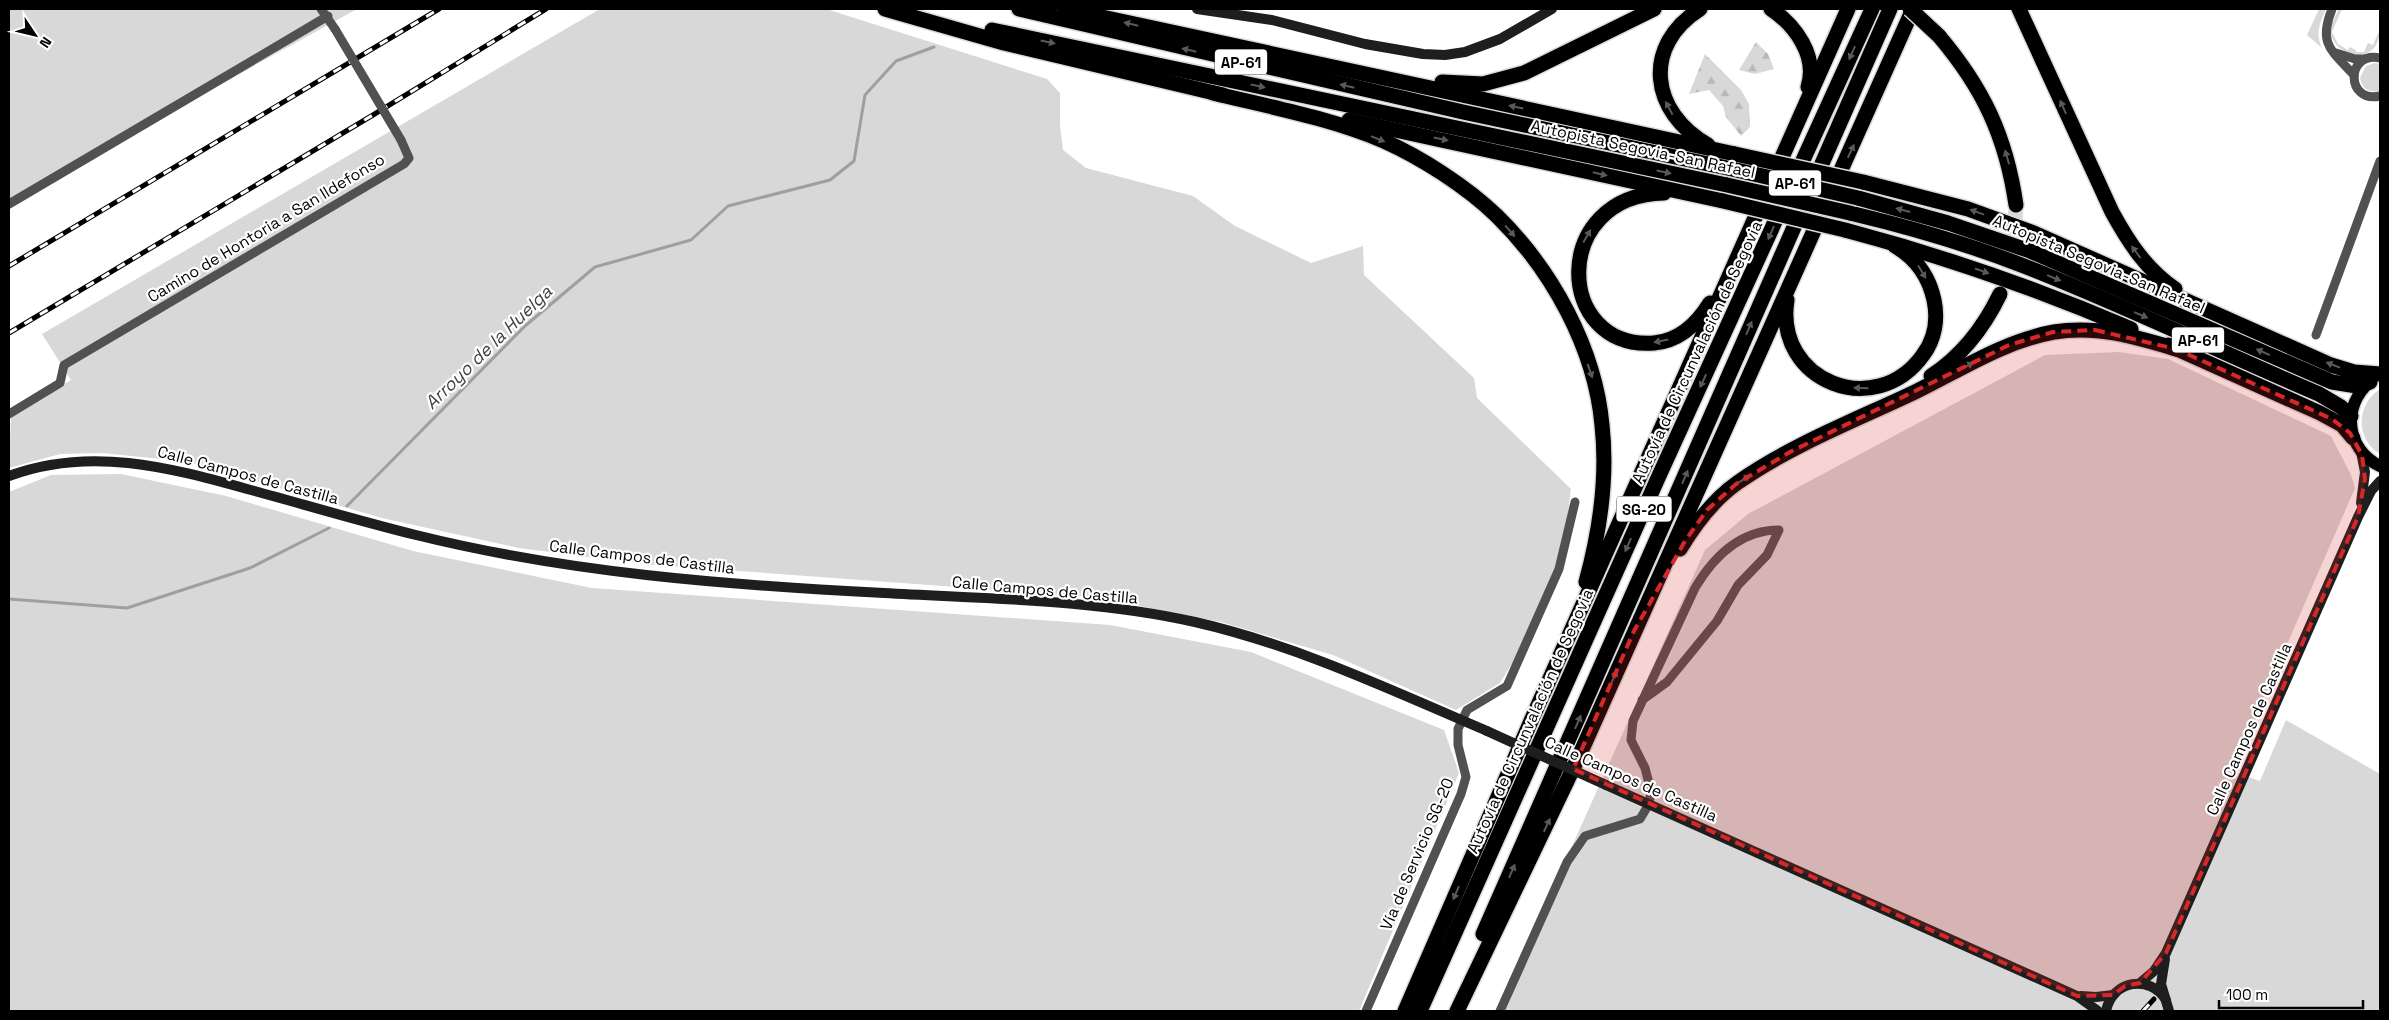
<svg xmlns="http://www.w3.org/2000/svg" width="2389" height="1020" viewBox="0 0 2389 1020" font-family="'Space Grotesk',sans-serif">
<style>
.green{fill:#d8d8d8}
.forest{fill:url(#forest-firs)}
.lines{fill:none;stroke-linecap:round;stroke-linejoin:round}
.stream{stroke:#9f9f9f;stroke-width:3}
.motorway-tunnel{stroke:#d9d9d9;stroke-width:15;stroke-dasharray:15 8;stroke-linecap:butt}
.primary-casing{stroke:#dbdbdb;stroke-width:15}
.motorway-casing{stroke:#dbdbdb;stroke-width:18}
.minor{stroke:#515151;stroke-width:9}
.secondary{stroke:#1e1e1e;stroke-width:10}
.primary{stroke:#000;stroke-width:12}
.motorway{stroke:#000;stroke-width:15}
.rail-casing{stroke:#000;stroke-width:5}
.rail{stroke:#fff;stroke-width:3;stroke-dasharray:9;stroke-linecap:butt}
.motorway-bridge-casing{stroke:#dbdbdb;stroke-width:18;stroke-linecap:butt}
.minor-bridge{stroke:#515151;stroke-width:9}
.secondary-bridge{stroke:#1e1e1e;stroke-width:10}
.motorway-bridge{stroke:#000;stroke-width:15}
.oneway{fill:#595959}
.marked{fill:#d62828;fill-opacity:0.2;stroke:#d62828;stroke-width:4;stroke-dasharray:10 6;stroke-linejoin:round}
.labels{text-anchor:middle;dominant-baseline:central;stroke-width:4.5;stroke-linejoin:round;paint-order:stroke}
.shield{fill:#fff;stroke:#4c4c4c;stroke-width:1}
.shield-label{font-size:15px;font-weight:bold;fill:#000}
.street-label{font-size:16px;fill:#000;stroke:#fff}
.water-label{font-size:18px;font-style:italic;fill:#404040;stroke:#fff}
</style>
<defs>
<pattern id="forest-firs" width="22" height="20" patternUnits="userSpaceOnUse" patternTransform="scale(1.25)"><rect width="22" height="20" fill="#d8d8d8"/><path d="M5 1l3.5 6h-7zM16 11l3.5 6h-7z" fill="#b8b8b8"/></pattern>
</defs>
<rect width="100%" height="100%" fill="#fff"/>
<g class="green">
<path d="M9 9H357L9 201Z"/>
<path d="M600 9H826L1047 79 1060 93V125L1063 150 1086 168 1193 196 1235 226 1311 263 1363 246 1364 275 1474 378 1477 398 1571 489 1563 550 1515 659 1500 683 1456 710 1333 655 1221 622 1093 597 643 564 519 548 382 518 189 462 103 453 60 454 9 468 11 415 71 380 42 334Z"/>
<path d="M2319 9H2326C2320 23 2315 33 2322 48L2307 35Z"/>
<path d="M2339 9H2342L2332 32 2338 44 2348 50 2350 47 2356 50V52H2364L2368 43 2373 45 2380 29C2380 66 2335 61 2329 29Z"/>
<path d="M2375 63 2380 64V91C2370 93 2362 89 2360 78L2366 66Z"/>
<path d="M2119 352 2168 359 2331 436 2351 475 2355 488 2232 771 2260 781 2286 720 2380 774V1011H1498L1705 550 1748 514 2045 355Z"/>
<path d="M2380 389V454C2355 439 2356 405 2380 389Z"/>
<path d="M121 474 226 496 413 551 592 588 1110 625 1251 652 1444 730 1459 773 1359 1011H9V492L51 475Z"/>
</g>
<g class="forest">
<path d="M1756 42 1768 54 1774 69 1755 74 1739 70Z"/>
<path d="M1705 54 1741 90 1749 104 1750 127 1741 136 1726 117 1723 106 1709 90 1689 94Z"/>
</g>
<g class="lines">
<g class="stream">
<path d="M347 506 525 326 595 267 691 240 728 206 830 180 854 161 865 95 896 61 934 47"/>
<path d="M9 599 127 608 250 568 329 528"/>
</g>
<path class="motorway-tunnel" d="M2001 292 2013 253 2016 205"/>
<g class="primary-casing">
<path id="primary" d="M2370 382C2341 406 2346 450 2380 466"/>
</g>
<g class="motorway-casing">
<g id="motorway">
<path d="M885 9 1004 43 1223 95"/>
<path d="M1019 9 1463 112 1732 169"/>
<path d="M1065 9 1735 154"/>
<path d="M1700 9C1642 46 1650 112 1708 145"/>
<path d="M1771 9C1795 25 1818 56 1808 87"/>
<path d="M2019 9 2112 212C2129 243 2146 269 2175 289"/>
<path d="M992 30 1727 185"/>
<path d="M1939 36C1983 88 2006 136 2016 205"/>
<path d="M1442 82 1483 84 1524 73 1654 9"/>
<path d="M1213 93C1270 107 1330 118 1384 141 1422 158 1467 187 1497 216 1552 270 1595 348 1602 425 1608 479 1600 531 1586 582"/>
<path d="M1349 120 1723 201"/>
<path d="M1863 182 1968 209 2034 233 2331 365 2354 372 2380 374"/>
<path d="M1664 193C1550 195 1554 350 1654 343 1679 341 1697 324 1710 303"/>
<path d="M1858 198 1948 223 2030 251 2332 382 2357 386 2370 382"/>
<path d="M1850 213C1909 227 1968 244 2024 266 2124 305 2220 352 2319 394L2341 407 2351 416"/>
<path d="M1845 230C1943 256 2038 289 2131 329"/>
<path d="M1787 300C1774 382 1876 421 1923 355 1935 339 1938 319 1934 300 1929 277 1916 258 1895 246"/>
<path d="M2168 345 2320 413 2342 425 2353 438"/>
<path d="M1931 376C1962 356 1984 327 2000 294"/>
<path d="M1680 549C1695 524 1713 500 1737 483 1791 445 1856 420 1915 392 1960 370 2004 341 2054 332 2097 325 2136 337 2176 349"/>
<path d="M1483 934 1890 9"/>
<path d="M1405 1011 1531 721 1848 9"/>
<path d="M1420 1011 1658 478 1872 9"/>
<path d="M1457 1011 1580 754 1913 9"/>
</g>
</g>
<g class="minor">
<path d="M321 9 335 29"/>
<path d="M2332 9C2318 44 2331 50 2354 75"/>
<path d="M2336 53 2355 59H2365"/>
<path d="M2380 58C2345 51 2346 104 2380 96"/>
<path d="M9 204 328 16"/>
<path d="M2316 335 2380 161"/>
<path d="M9 414 60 383 64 365 404 164 409 158 401 140"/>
<path d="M1366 1011 1461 794 1466 777 1458 745V729L1467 710 1507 686 1559 569 1575 502"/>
<path d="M1500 1011 1567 862 1585 836 1640 819 1649 804 1651 791 1645 768 1631 740 1633 721 1695 588C1714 556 1740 530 1779 530L1767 555 1738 585 1717 621 1667 682 1642 700"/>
</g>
<g class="secondary">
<path d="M1197 9 1272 20 1365 44 1423 54 1445 55 1465 52 1500 39 1552 9"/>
<path d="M2361 452 2365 472 2361 503"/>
<path d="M9 476C89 446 168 467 247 489 303 504 359 521 416 535 569 573 727 585 884 593 988 599 1093 599 1195 622 1296 645 1391 690 1487 731"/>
<path d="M1606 785 2077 996 2098 1011"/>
<path d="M2165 959 2161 984 2169 1011"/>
<path d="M2140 983 2154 971 2166 953 2358 517 2371 491 2380 481"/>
<path d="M2081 996 2096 997 2113 995"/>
<path d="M2106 1011C2112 980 2150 974 2166 1000"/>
</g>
<use href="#primary" class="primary"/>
<use href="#motorway" class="motorway"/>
<g class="rail-casing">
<g id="rail">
<path d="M9 266 439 9"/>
<path d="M9 333 373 115 546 9"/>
<path d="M2143 1011 2154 999"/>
</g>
</g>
<use href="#rail" class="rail"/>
<g class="motorway-bridge-casing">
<g id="motorway-bridge">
<path d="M1910 9 1939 36"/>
<path d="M1735 154 1863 182"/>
<path d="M1732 169 1858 198"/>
<path d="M1727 185 1850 213"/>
<path d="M1723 201 1845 230"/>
</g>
</g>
<path class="minor-bridge" d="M335 29 401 140"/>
<path class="secondary-bridge" d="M1487 731 1606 785"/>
<use href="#motorway-bridge" class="motorway-bridge"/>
</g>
<defs><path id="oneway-solid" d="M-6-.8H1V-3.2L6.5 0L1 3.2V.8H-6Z" transform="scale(1.25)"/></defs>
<g class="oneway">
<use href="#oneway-solid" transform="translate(1131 24) rotate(-167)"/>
<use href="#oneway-solid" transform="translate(1048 42) rotate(12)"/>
<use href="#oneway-solid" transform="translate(1189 50) rotate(-167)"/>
<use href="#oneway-solid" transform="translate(1852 53) rotate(114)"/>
<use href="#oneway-solid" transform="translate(1258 86) rotate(12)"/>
<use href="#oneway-solid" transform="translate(1347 86) rotate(-167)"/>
<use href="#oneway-solid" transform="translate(1516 107) rotate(-168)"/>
<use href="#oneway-solid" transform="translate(2063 107) rotate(-114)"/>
<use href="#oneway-solid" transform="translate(1669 108) rotate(-118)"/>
<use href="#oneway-solid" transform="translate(1378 139) rotate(22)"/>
<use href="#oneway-solid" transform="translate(1441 139) rotate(12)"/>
<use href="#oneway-solid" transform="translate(1851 151) rotate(-65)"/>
<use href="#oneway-solid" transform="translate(2007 157) rotate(-106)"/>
<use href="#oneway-solid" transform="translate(1664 172) rotate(12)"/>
<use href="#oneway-solid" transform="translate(1600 174) rotate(13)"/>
<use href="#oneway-solid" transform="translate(1903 210) rotate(-165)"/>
<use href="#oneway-solid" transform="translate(1977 212) rotate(-160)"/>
<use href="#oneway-solid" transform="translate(1510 231) rotate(49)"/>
<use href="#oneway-solid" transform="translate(1771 233) rotate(114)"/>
<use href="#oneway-solid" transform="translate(1587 236) rotate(-60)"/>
<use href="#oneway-solid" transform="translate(2136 252) rotate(-127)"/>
<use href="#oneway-solid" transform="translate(1982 271) rotate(19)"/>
<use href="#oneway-solid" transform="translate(1922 272) rotate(59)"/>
<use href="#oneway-solid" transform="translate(2054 278) rotate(22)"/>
<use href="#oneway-solid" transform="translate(2141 315) rotate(23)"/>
<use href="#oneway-solid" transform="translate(1749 328) rotate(-67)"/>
<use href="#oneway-solid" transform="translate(1661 341) rotate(169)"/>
<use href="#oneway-solid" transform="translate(2263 352) rotate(-156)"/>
<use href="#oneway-solid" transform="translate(2333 365) rotate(-159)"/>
<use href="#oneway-solid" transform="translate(1967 366) rotate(-27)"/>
<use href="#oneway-solid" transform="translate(1590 371) rotate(71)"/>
<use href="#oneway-solid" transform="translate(1703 381) rotate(115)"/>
<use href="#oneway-solid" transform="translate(1861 388) rotate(-179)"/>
<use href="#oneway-solid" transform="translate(1685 477) rotate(-67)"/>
<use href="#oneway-solid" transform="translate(1744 479) rotate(-33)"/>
<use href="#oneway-solid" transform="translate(1628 545) rotate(114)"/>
<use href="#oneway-solid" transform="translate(1614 677) rotate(-66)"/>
<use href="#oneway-solid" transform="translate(1578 722) rotate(-66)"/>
<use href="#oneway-solid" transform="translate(1547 825) rotate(-65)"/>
<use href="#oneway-solid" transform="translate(1512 871) rotate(-66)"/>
<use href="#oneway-solid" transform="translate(1456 893) rotate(113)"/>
</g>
<path class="marked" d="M2095 330 2176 349 2332 419 2350 433 2362 455 2365 479 2358 517 2166 953 2140 983 2125 986 2113 995 2077 996 1573 769 1634 631 1685 541 1707 510 1736 484 1790 452 2009 345 2053 332Z"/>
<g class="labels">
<g class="shield">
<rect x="1215" y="49.5" width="52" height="25" rx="4"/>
<rect x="1769" y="170.5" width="52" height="25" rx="4"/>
<rect x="2172" y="327.5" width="52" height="25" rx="4"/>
<rect x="1616.5" y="496.5" width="55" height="25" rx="4"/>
</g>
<g class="shield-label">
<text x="1241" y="62">AP-61</text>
<text x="1795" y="183">AP-61</text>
<text x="2198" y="340">AP-61</text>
<text x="1644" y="509">SG-20</text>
</g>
<g class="street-label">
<text transform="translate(1643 149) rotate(12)">Autopista Segovia-San Rafael</text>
<text transform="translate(266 228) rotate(-31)">Camino de Hontoria a San Ildefonso</text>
<text transform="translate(2099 264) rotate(23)">Autopista Segovia-San Rafael</text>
<text transform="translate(1697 352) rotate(-65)">Autovía de Circunvalación de Segovia</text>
<text transform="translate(248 475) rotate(15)">Calle Campos de Castilla</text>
<text transform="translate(642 557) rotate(7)">Calle Campos de Castilla</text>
<text transform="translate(1045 590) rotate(5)">Calle Campos de Castilla</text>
<text transform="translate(1530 721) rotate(-66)">Autovía de Circunvalación de Segovia</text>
<text transform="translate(2249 729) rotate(-66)">Calle Campos de Castilla</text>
<text transform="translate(1631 779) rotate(24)">Calle Campos de Castilla</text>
<text transform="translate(1417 854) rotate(-67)">Vía de Servicio SG-20</text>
</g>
<g class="water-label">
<text transform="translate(488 347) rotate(-44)">Arroyo de la Huelga</text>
</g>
</g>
<rect width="2389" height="1020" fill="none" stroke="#000000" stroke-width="20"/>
<g transform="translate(35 35) rotate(125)" stroke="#ffffff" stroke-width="4" paint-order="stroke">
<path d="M0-4L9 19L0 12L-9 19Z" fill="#000000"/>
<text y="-8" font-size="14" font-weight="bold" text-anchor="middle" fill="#000000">N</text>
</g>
<path d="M2219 1000v8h144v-8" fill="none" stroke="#000000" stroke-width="2.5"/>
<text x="2226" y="1000" font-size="15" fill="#000000" stroke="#ffffff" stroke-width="4" paint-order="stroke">100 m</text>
</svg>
